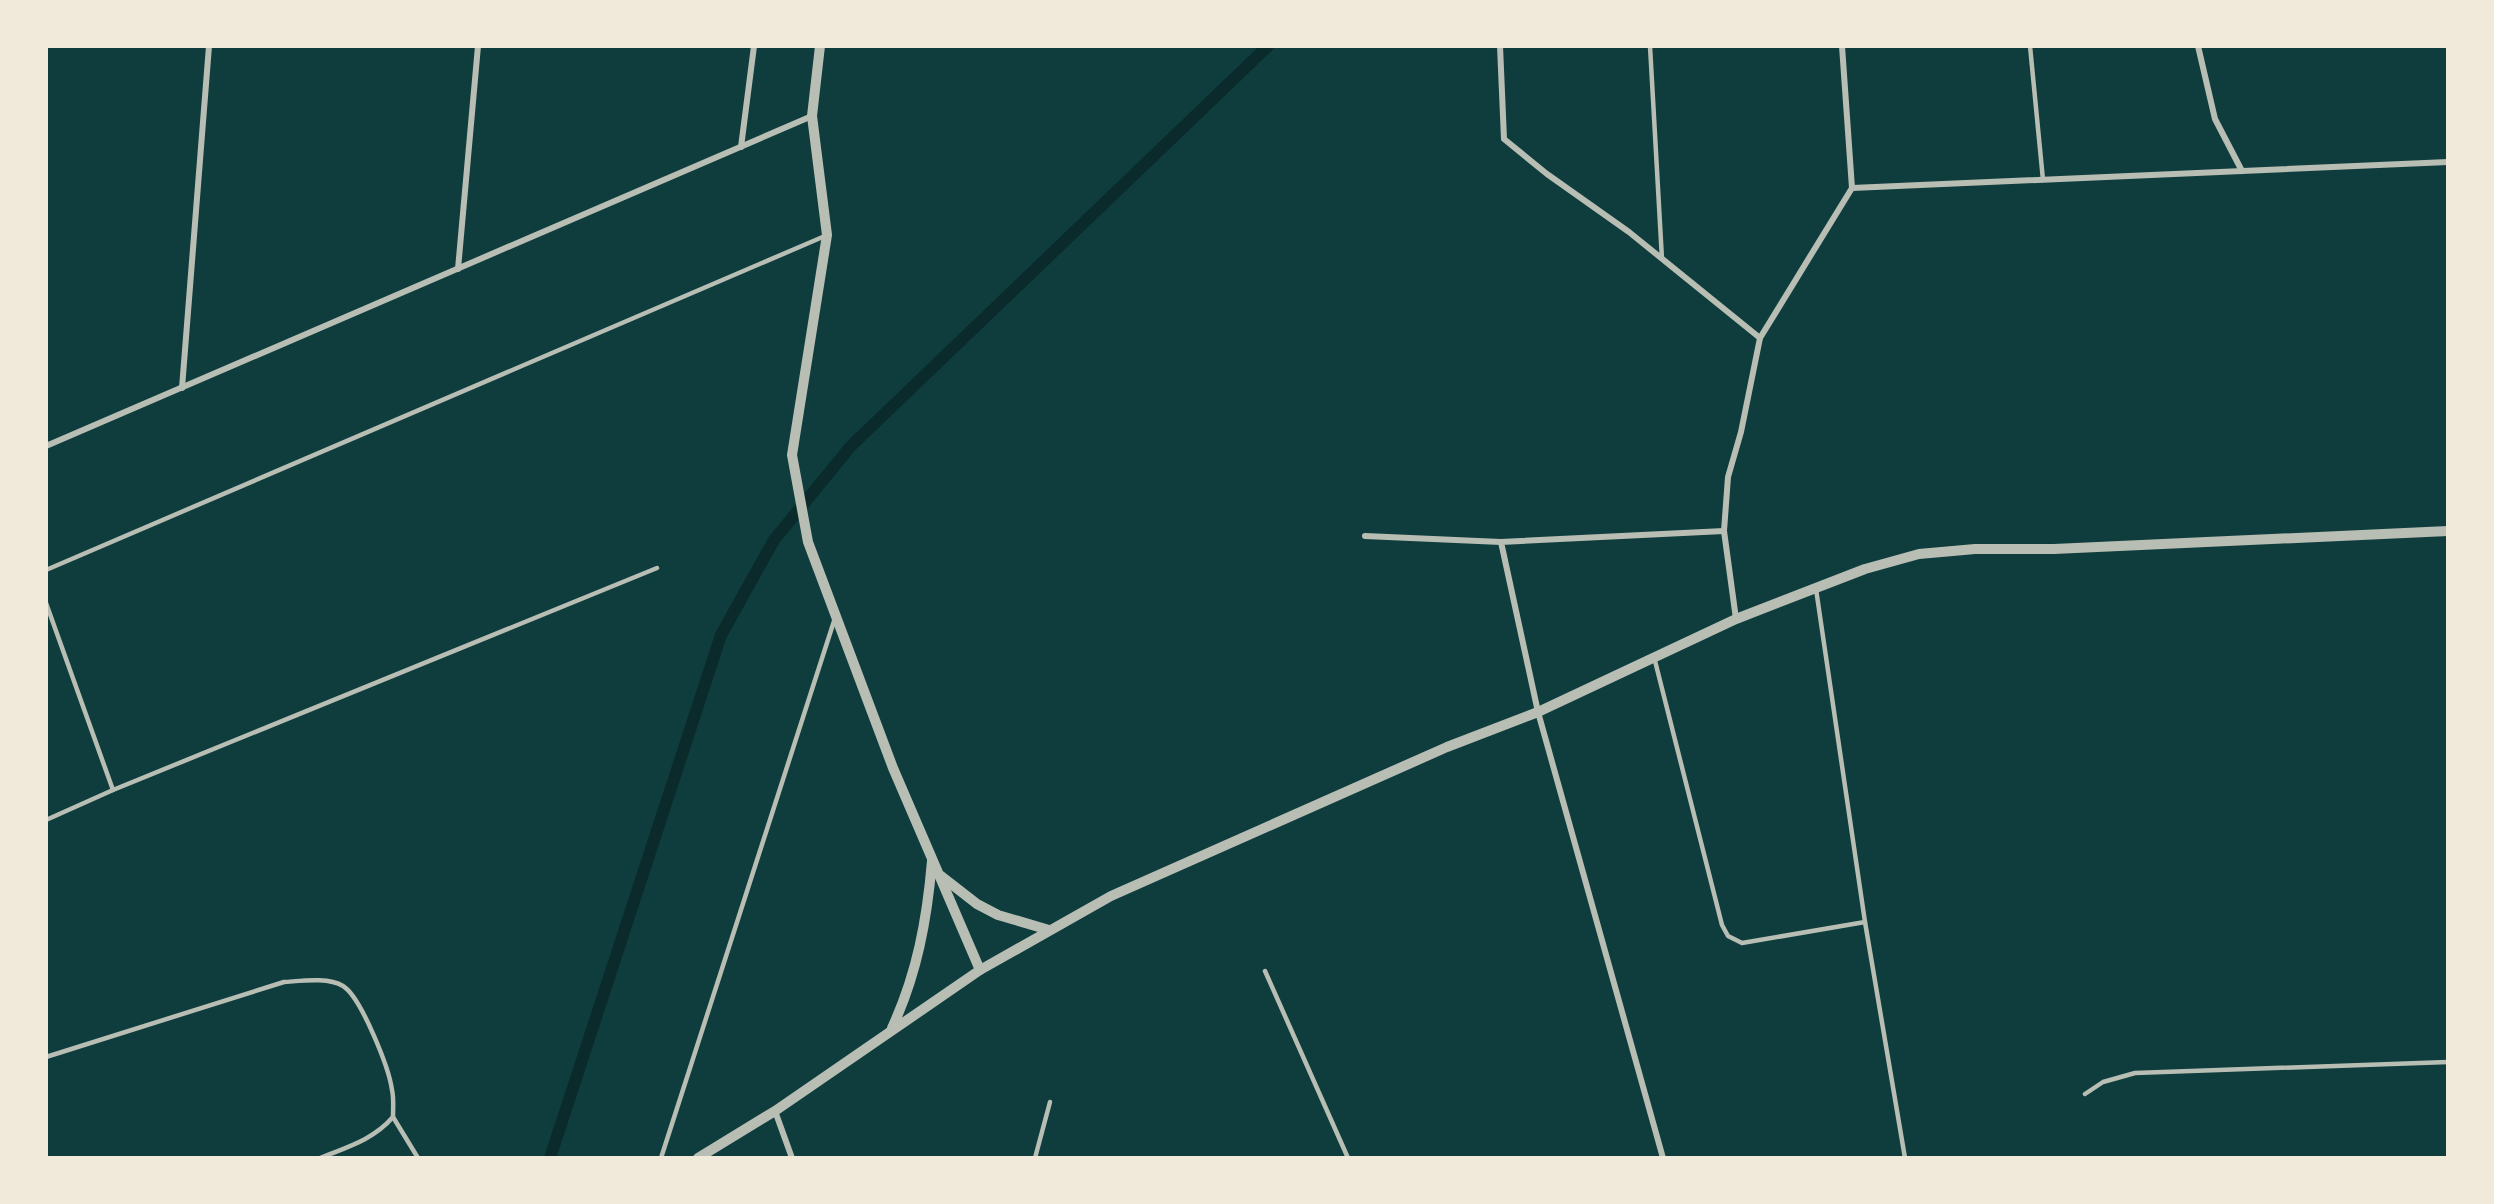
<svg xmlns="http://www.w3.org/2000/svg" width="2494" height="1204" viewBox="0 0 2494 1204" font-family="'Times New Roman',serif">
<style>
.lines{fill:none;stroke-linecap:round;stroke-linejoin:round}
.stream{stroke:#0a2a2b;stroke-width:12}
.service{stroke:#b8beb3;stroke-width:4.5}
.minor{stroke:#b8beb3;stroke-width:6}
.tertiary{stroke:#b8beb3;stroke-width:10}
</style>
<rect width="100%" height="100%" fill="#0f3d3e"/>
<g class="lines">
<path class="stream" d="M550 1158 721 635 774 540 851 446 1268 46"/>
<g class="service">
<path d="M1650 46 1662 259"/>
<path d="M2030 46 2043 180"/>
<path d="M46 570 825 236"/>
<path d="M46 603 113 790"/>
<path d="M1654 657 1722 925 1728 936 1742 943 1865 922 1816 589"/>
<path d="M46 820 113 790 657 568"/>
<path d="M1865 922 1905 1158"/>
<path d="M1265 971 1348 1158"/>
<path d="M46 1057 284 982C301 981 328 977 343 986 361 997 389 1068 392 1090 394 1098 393 1108 393 1117 373 1140 347 1147 320 1158"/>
<path d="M2085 1094 2103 1082 2135 1073 2448 1062"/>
<path d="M393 1117 418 1158"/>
<path d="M661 1158 835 618"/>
<path d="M1035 1158 1050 1102"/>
</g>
<g class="minor">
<path d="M1500 46 1504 139 1547 174 1629 232 1760 338 1741 432 1728 477 1724 531 1736 619"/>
<path d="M2198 46 2215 119 2242 171"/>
<path d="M741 147 754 46"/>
<path d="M1852 188 2448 162"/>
<path d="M458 269 478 46"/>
<path d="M1760 338 1852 188 1842 46"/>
<path d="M182 388 209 46"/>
<path d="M46 446 812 116"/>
<path d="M1365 536 1501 542"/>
<path d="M775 1111 792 1158"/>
<path d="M1663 1158 1538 712 1501 542 1724 531"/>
</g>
<g class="tertiary">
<path d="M820 46 812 116 827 235 792 455 808 542 893 768 980 970"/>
<path d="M941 876 977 904 998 915 1049 930"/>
<path d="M892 1028C917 974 927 920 932 861"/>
<path d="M698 1158 775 1111 980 970 1111 896 1447 747 1538 712 1736 619 1865 569 1919 554 1975 549H2054L2448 531"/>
</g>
</g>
<rect width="2494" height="1204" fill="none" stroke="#f1e9da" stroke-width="96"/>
</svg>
